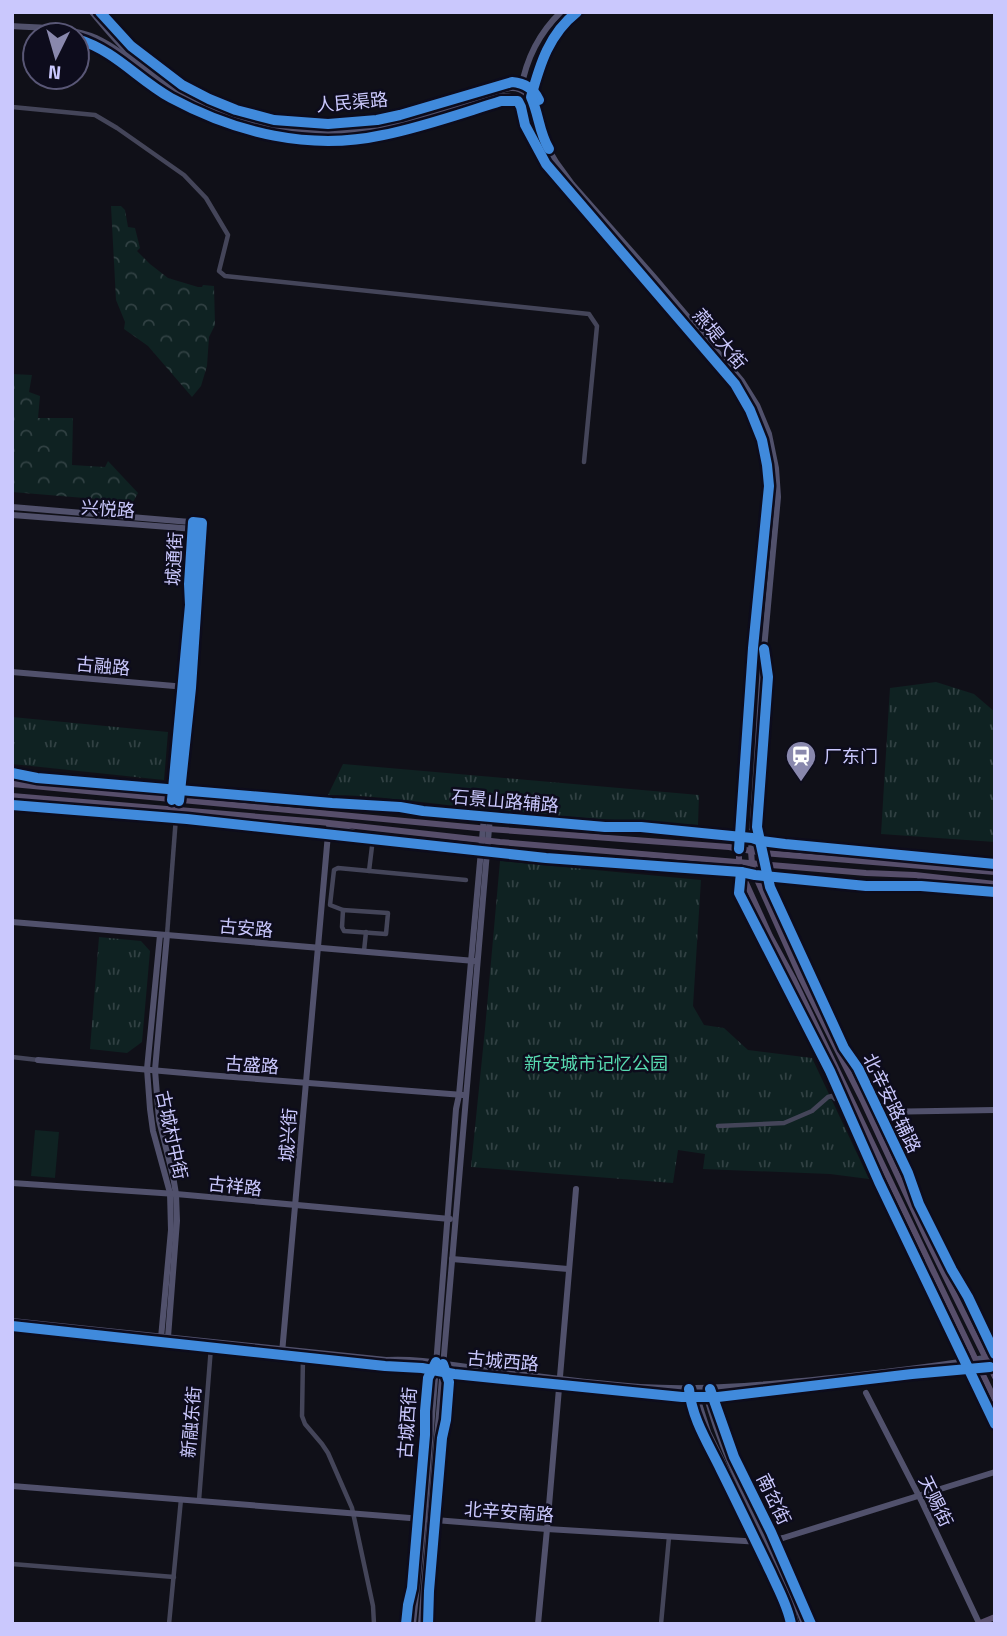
<svg xmlns="http://www.w3.org/2000/svg" width="1007" height="1636" viewBox="0 0 1007 1636" font-family="'Titillium Web','Noto Sans SC',sans-serif">
<style>
.grass{fill:#0f2222}
.forest{fill:url(#forest-crowns)}
.park{fill:url(#park-tufts)}
.lines{fill:none;stroke-linecap:round;stroke-linejoin:round}
.street{stroke:#444559;stroke-width:4.5}
.secondary{stroke:#51516c;stroke-width:6}
.primary{stroke:#574e6b;stroke-width:6}
.cycleway-casing{stroke:#0d0c1c;stroke-width:15}
.cycleway{stroke:#408adc;stroke-width:10}
.labels{text-anchor:middle;dominant-baseline:central;stroke-width:5;stroke-linejoin:round;paint-order:stroke}
.street-label{font-size:18px;fill:#cac8fd;stroke:#0d0c1c}
.poi-label{font-size:18px;fill:#cac8fd;stroke:#0d0c1c;text-anchor:start}
.park-label{font-size:18px;fill:#57dab0;stroke:#0d0c1c}
</style>
<defs>
<pattern id="forest-crowns" width="20" height="18" patternUnits="userSpaceOnUse" patternTransform="scale(1.75)"><rect width="20" height="18" fill="#0f2222"/><path d="M2 6a3 3 0 1 1 6 0M12 15a3 3 0 1 1 6 0" fill="none" stroke="#314143"/></pattern>
<pattern id="park-tufts" width="24" height="20" patternUnits="userSpaceOnUse" patternTransform="scale(1.75)"><rect width="24" height="20" fill="#0f2222"/><path d="M3 7l-1-3M5 7V3M7 7l1-3M15 17l-1-3M17 17v-4M19 17l1-3" fill="none" stroke="#314143"/></pattern>
</defs>
<rect width="100%" height="100%" fill="#101018"/>
<path class="grass" d="M35 1130 59 1132 55 1178 31 1176Z"/>
<g class="forest">
<path d="M111 206H121L125 210 128 227 135 228 140 248 137 251 150 264 168 278 198 287H202L203 285 214 286 215 325 209 337 207 366 201 386 192 397 148 346 124 329 125 322 116 300Z"/>
<path d="M12 374 32 375 29 392 40 396 38 418H73L72 465 105 467 108 461 138 493 133 502 12 492Z"/>
</g>
<g class="park">
<path d="M936 682 974 694 995 712V842L881 834 890 688Z"/>
<path d="M12 717 168 732 164 780 12 764Z"/>
<path d="M343 764 699 795 698 825C623 821 548 816 473 808 425 803 376 795 328 795Z"/>
<path d="M500 861 701 880 693 1006 704 1025 724 1028 748 1050 812 1058 869 1179 830 1174 703 1169 705 1154 678 1150 673 1183 471 1167 485 1029Z"/>
<path d="M99 937 141 941 150 951 142 1042 127 1053 90 1049Z"/>
</g>
<g class="lines">
<g class="street">
<path d="M994 12 995 13"/>
<path d="M12 107 95 115 117 128 184 175 206 198 228 235 219 271 225 276 589 314 597 326 584 462"/>
<path d="M369 871 373 838"/>
<path d="M343 910 330 905 334 870 338 868 466 880"/>
<path d="M343 910 388 913 386 934 344 931 342 927Z"/>
<path d="M167 935 176 817"/>
<path d="M364 951 366 932"/>
<path d="M12 1057 38 1060"/>
<path d="M718 1126 784 1123 812 1111 828 1097 832 1096 835 1099 840 1097"/>
<path d="M303 1357 302 1416 305 1424 322 1444 328 1453 352 1508 373 1606 374 1624"/>
<path d="M199 1500 211 1347"/>
<path d="M12 1564 174 1577"/>
<path d="M169 1624 181 1499"/>
<path d="M661 1624 669 1537"/>
</g>
<g class="secondary">
<path d="M92 12C107 30 122 48 140 63 210 122 308 143 397 122 435 112 472 98 510 88 519 87 524 92 531 97"/>
<path d="M577 12C549 34 540 64 531 97L534 104 543 140 556 162 572 184 654 277 742 381 757 405 769 434 776 468 778 497 764 649 751 851"/>
<path d="M12 26C39 28 71 27 96 38 122 50 143 72 166 88 198 110 237 123 274 130 330 141 384 132 437 115 454 109 487 96 504 96 509 96 514 97 518 101 524 107 523 118 526 126 531 139 539 152 546 164L735 384 750 410 762 440 767 465 769 486 753 648 739 849"/>
<path d="M521 89C526 60 539 33 561 12"/>
<path d="M12 507 202 523 191 688 180 792"/>
<path d="M12 515 195 529"/>
<path d="M12 672 186 687"/>
<path d="M12 773 37 778 332 803 400 807 423 811 605 827H641L752 838 761 841 785 844 995 864"/>
<path d="M12 779 25 784"/>
<path d="M173 791 190 605 189 584 193 522"/>
<path d="M12 805 187 819 546 858 741 872 755 875 866 886H921L995 892"/>
<path d="M329 825 359 834"/>
<path d="M765 865 770 887 800 950 809 974 844 1048 858 1068 908 1173 919 1204 952 1270 968 1297 995 1354"/>
<path d="M741 872 739 893 830 1071 879 1182 995 1424"/>
<path d="M920 877 942 886"/>
<path d="M12 922 475 961"/>
<path d="M160 935 147 1069 150 1109 153 1131 170 1193 171 1230 161 1338"/>
<path d="M167 935 155 1070 159 1120 173 1176 176 1194 177 1221 168 1337"/>
<path d="M38 1060 207 1075 463 1095"/>
<path d="M878 1112 995 1110"/>
<path d="M12 1183 176 1194 450 1219"/>
<path d="M452 1259 568 1269"/>
<path d="M928 1262 930 1285"/>
<path d="M12 1321 386 1360C419 1358 450 1365 481 1369 534 1376 587 1383 640 1387 709 1391 774 1384 842 1377 893 1371 944 1366 995 1356"/>
<path d="M12 1326 385 1366 422 1368 454 1374 682 1397H718L912 1374 995 1366"/>
<path d="M282 1353 328 834"/>
<path d="M866 1393 922 1502 979 1623"/>
<path d="M696 1394 708 1432 785 1590 792 1607 796 1624"/>
<path d="M706 1394C727 1475 775 1546 804 1624"/>
<path d="M12 1486 547 1529 761 1542 783 1538 995 1472"/>
<path d="M413 1624 424 1519 456 1109 459 1095 484 817"/>
<path d="M421 1624 490 817"/>
<path d="M538 1624 547 1529 576 1189"/>
</g>
<g class="primary">
<path d="M12 784 489 829 729 847 763 853 995 872"/>
<path d="M12 796 320 822 500 842 866 873 915 875 995 884"/>
<path d="M252 796 265 807"/>
<path d="M739 849V863L741 872 770 936 794 980 995 1400"/>
<path d="M751 851 752 864 755 875 801 978 863 1101 927 1239 995 1377"/>
<path d="M978 1624 995 1617"/>
</g>
<g class="cycleway-casing">
<g id="cycleway">
<path d="M100 12 131 46 182 85 209 99 236 110 274 120 328 124 377 120 400 115 512 82C524 83 534 89 539 100"/>
<path d="M77 39C116 51 137 79 171 98 236 133 310 151 383 135 423 127 462 113 501 101H518L521 107 525 125 546 164 735 384 750 410 762 440 767 465 769 486 753 648 739 849"/>
<path d="M549 149C539 133 539 114 531 97 540 64 549 34 577 12"/>
<path d="M764 649 768 677 757 827 770 887 844 1048 858 1068 908 1173 919 1204 952 1270 968 1297 995 1354"/>
<path d="M12 773 37 778 332 803 400 807 423 811 605 827H641L752 838 761 841 785 844 995 864"/>
<path d="M172 800 190 605 189 584 193 522 202 523 191 688 179 801"/>
<path d="M12 805 187 819 546 858 741 872 755 875 866 886H921L995 892"/>
<path d="M741 872 739 893 830 1071 879 1182 995 1424"/>
<path d="M12 1326 385 1366 422 1368 454 1374 682 1397H718L912 1374 990 1367"/>
<path d="M689 1389C692 1419 708 1443 721 1470 738 1504 754 1538 771 1573 778 1589 788 1606 791 1624"/>
<path d="M710 1389 734 1457 771 1532 811 1624"/>
<path d="M406 1624 408 1605 412 1588 425 1435V1411L428 1378 436 1362"/>
<path d="M428 1624 429 1591 442 1438 446 1420 449 1382 443 1364"/>
</g>
</g>
<use href="#cycleway" class="cycleway"/>
</g>
<defs>
<g id="station-pin" transform="scale(1.575)"><path d="M0 17L-7.5 6A9.5 9.5 0 1 1 7.5 6Z" fill="#8988ad" stroke="#0d0c1c"/><path d="M-3-6H3Q5-6 5-4V2Q5 4 3 4L4.5 6H3L1.5 4h-3L-3 6H-4.5L-3 4Q-5 4-5 2V-4Q-5-6-3-6ZM-3.5-4v3h7v-3ZM-3.5 1v1.5H-2V1ZM2 1v1.5H3.5V1Z" fill="#fff"/></g>
</defs>
<g fill-rule="evenodd">
<use href="#station-pin" x="801" y="756"/>
</g>
<g class="labels">
<g class="street-label">
<text transform="translate(352 102) rotate(-5)">人民渠路</text>
<text transform="translate(720 339) rotate(50)">燕堤大街</text>
<text transform="translate(108 509) rotate(4)">兴悦路</text>
<text transform="translate(174 559) rotate(-87)">城通街</text>
<text transform="translate(103 666) rotate(5)">古融路</text>
<text transform="translate(505 801) rotate(5)">石景山路辅路</text>
<text transform="translate(246 928) rotate(5)">古安路</text>
<text transform="translate(252 1065) rotate(4)">古盛路</text>
<text transform="translate(892 1103) rotate(64)">北辛安路辅路</text>
<text transform="translate(172 1135) rotate(78)">古城村中街</text>
<text transform="translate(288 1135) rotate(-86)">城兴街</text>
<text transform="translate(235 1186) rotate(6)">古祥路</text>
<text transform="translate(503 1361) rotate(5)">古城西路</text>
<text transform="translate(191 1422) rotate(-85)">新融东街</text>
<text transform="translate(407 1423) rotate(-86)">古城西街</text>
<text transform="translate(774 1499) rotate(64)">南岔街</text>
<text transform="translate(936 1501) rotate(64)">天赐街</text>
<text transform="translate(509 1512) rotate(4)">北辛安南路</text>
</g>
<g class="poi-label">
<text x="824" y="756">厂东门</text>
</g>
<g class="park-label">
<text x="596" y="1063">新安城市记忆公园</text>
</g>
</g>
<rect width="1007" height="1636" fill="none" stroke="#cac8fd" stroke-width="28"/>
<g transform="translate(56 56) rotate(185)"><circle r="33" fill="#0d0c1c" stroke="#595776" stroke-width="2"/>
<path d="M0-5L12 26L0 18L-12 26Z" fill="#8988ad"/>
<text y="-10" font-size="19" font-weight="bold" text-anchor="middle" fill="#cac8fd">N</text>
</g>
</svg>
